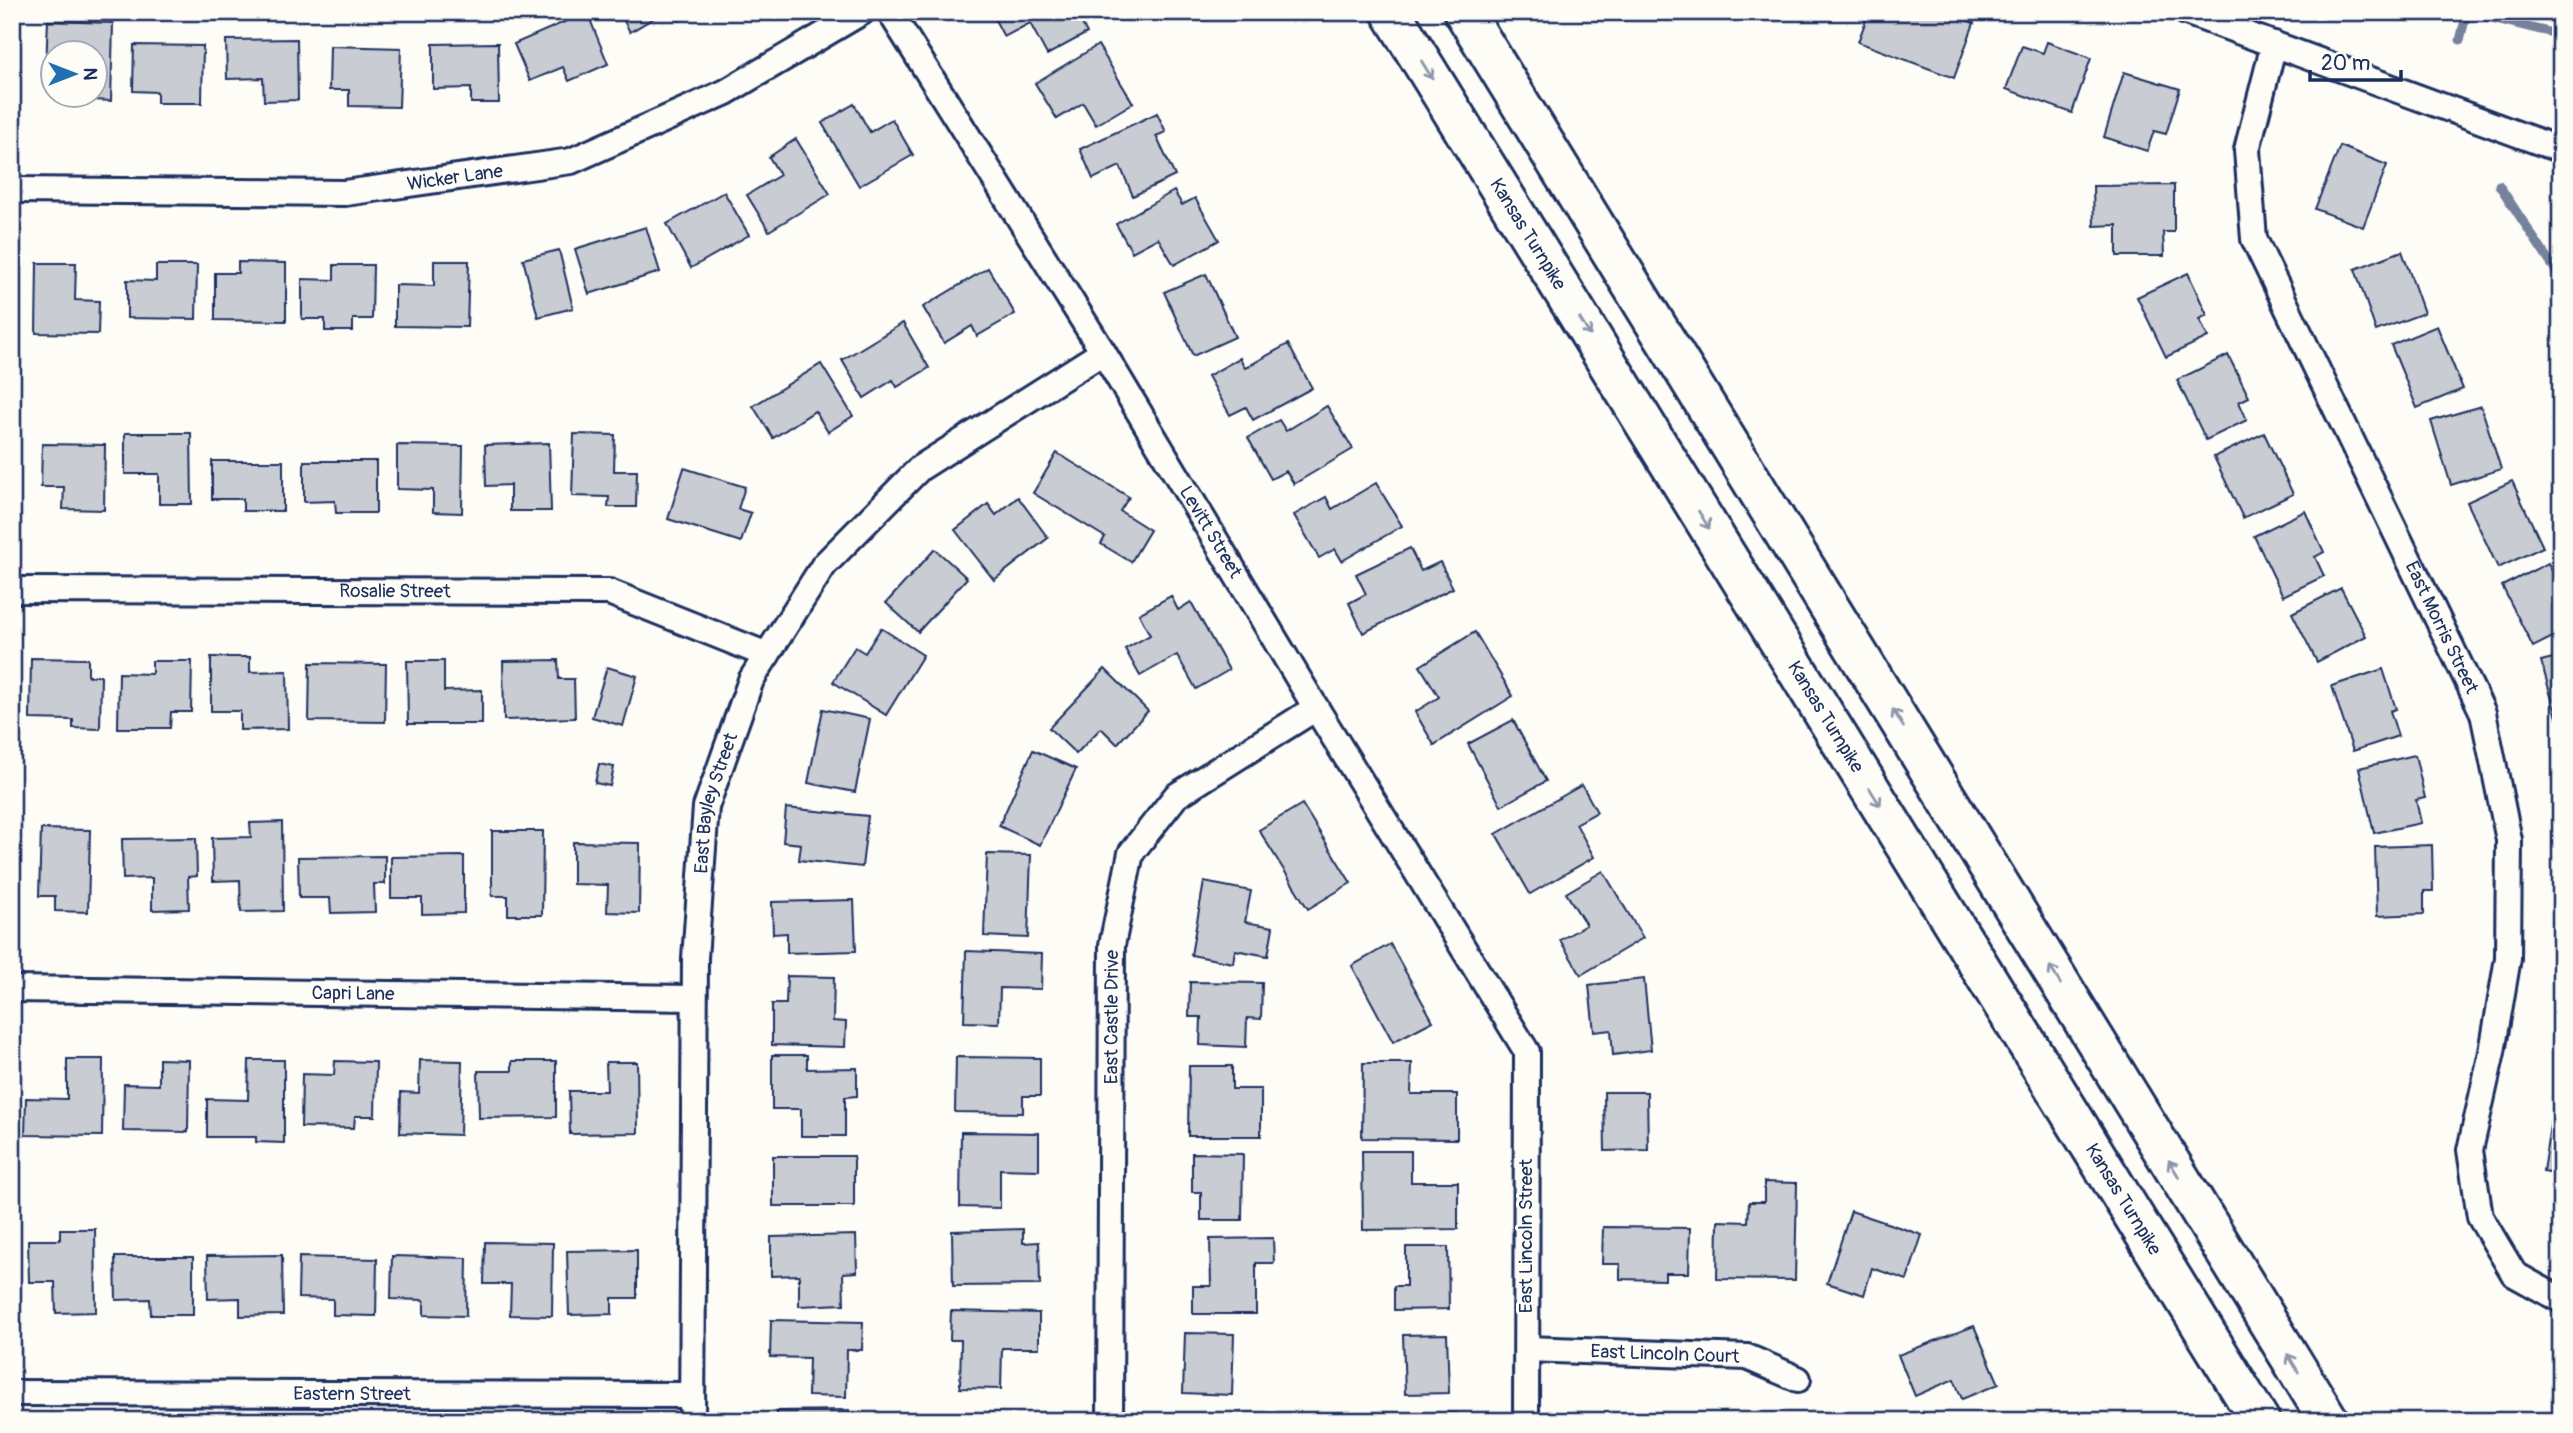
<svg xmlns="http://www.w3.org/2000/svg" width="2573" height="1433" viewBox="0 0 2573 1433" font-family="Pangolin,sans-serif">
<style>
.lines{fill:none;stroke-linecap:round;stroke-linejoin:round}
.stream{stroke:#76819c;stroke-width:9}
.building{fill:#c9ccd3;stroke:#1b2f5e;stroke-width:2}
.minor-casing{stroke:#1b2f5e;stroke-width:30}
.motorway-casing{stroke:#1b2f5e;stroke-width:44}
.minor{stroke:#fdfcf7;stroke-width:24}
.motorway{stroke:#fdfcf7;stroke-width:38}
.oneway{stroke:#8c96aa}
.labels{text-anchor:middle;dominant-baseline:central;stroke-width:6;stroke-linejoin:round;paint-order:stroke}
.street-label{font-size:19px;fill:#1b2f5e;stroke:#fdfcf7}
</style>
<rect width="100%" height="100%" fill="#fdfcf7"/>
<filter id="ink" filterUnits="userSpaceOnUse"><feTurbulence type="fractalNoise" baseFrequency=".0143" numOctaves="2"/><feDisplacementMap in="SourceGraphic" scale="14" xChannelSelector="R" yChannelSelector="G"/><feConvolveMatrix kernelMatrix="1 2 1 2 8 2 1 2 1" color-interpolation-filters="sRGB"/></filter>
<g filter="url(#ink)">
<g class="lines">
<g class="stream">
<path d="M2467 12 2561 35"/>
<path d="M2460 40 2467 12"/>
<path d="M2499 185 2561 279"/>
</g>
</g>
<g class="building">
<path d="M587 12 608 64 569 81 563 67 530 81 514 44Z"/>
<path d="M619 12H664L630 32Z"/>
<path d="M675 12H693L679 20Z"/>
<path d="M991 12H1076L1087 33 1047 55 1030 23 1004 37Z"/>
<path d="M1869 12H1945L1974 23 1954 78 1858 42Z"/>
<path d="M48 21 113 23 111 101 75 99V94H94V52H52V65H46Z"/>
<path d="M297 39 298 100 264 101 263 78 227 79 226 40Z"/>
<path d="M2047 42 2091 58 2072 113 2006 89 2022 46 2043 53Z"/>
<path d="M498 43 499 103H471V88L433 89V44Z"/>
<path d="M12 45 19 46 17 109H12Z"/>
<path d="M134 45 203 46 202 103H157V92L133 91Z"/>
<path d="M1098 45 1133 103 1096 125 1083 103 1057 119 1035 83Z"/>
<path d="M330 46 401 48 399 107 349 106V90H329Z"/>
<path d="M2124 72 2180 89 2166 134 2154 131 2147 151 2104 137Z"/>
<path d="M854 104 870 132 892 119 913 155 859 186 822 123Z"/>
<path d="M1157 113 1166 132 1156 136 1175 176 1133 196 1120 166 1093 179 1080 149Z"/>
<path d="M796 139 830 194 769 231 747 195 780 175 769 157Z"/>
<path d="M2340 146 2387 165 2363 227 2315 209Z"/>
<path d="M2174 185V232H2163L2164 256H2117V225L2094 226 2093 186Z"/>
<path d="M1174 191 1182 205 1195 198 1219 240 1174 265 1158 238 1132 252 1116 224Z"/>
<path d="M724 192 749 235 691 268 667 224Z"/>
<path d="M646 227 660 272 589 294 575 249Z"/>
<path d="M559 250 573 308 538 317 523 259Z"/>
<path d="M2402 251 2424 313 2376 331 2355 269Z"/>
<path d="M434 261H469L467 327 395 326V285L434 286Z"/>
<path d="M238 262 286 263V321L215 320V273H238Z"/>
<path d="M12 263H16L14 327H12Z"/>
<path d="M37 263H76L75 300 99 301 98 334 36 333Z"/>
<path d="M156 265H197L196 319 127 318V280L156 281Z"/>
<path d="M334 265H373L372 319H353V331H325V319H302V279L334 280Z"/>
<path d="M988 268 1015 314 977 336 972 326 944 343 923 307Z"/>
<path d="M2188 273 2207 315 2199 319 2208 337 2166 357 2137 297Z"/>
<path d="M1206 274 1235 337 1193 356 1164 292Z"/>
<path d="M903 323 929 368 897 387 893 380 864 398 842 360Z"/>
<path d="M2437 326 2463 389 2417 408 2391 345Z"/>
<path d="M1288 344 1312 388 1253 420 1246 407 1230 415 1208 376 1240 358 1245 368Z"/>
<path d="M2228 355 2249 397 2239 402 2247 420 2206 440 2177 380Z"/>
<path d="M821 364 853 416 828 432 815 411 773 438 753 406Z"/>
<path d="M1327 406 1353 449 1294 484 1286 471 1271 479 1248 438 1279 420 1286 431Z"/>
<path d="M2481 406 2501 469 2451 485 2431 421Z"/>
<path d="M125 433H191L192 504H159V474H125Z"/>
<path d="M2264 433 2293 494 2243 518 2214 457Z"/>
<path d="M574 434 615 435 614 471H637L636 507H608L609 497 572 496Z"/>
<path d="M549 443 551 511H510V485L486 486 485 445Z"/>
<path d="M42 444 105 445 104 510 63 509 64 487H41Z"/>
<path d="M397 445 463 446 462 513 433 512V490L397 489Z"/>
<path d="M1057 453 1129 497 1120 511 1150 530 1131 562 1101 544 1105 537 1033 493Z"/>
<path d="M212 461H283V511H243V499H212Z"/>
<path d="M304 461H376V513H336L335 501 304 502Z"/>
<path d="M684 468 745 487 738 509 751 513 741 542 668 519Z"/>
<path d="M2512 481 2543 547 2498 568 2467 502Z"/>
<path d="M1376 483 1402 526 1342 561 1335 549 1319 558 1294 515 1326 497 1332 509Z"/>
<path d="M1018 497 1048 538 994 580 955 530 988 504 996 515Z"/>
<path d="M2305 511 2324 552 2315 557 2324 576 2283 596 2254 536Z"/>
<path d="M1410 548 1421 571 1440 562 1453 588 1363 633 1349 603 1366 594 1356 574Z"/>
<path d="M935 549 967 578 918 632 886 603Z"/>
<path d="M2548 563 2561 588V633L2533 647 2502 586Z"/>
<path d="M2341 588 2366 636 2317 662 2292 613Z"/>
<path d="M1171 596 1178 610 1191 602 1229 670 1196 689 1177 655 1140 676 1125 649 1150 635 1139 614Z"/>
<path d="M881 628 923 655 886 715 833 682 855 647 865 653Z"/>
<path d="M1475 632 1513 696 1434 745 1415 712 1439 697 1420 666Z"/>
<path d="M2561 656V728H2560L2541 661Z"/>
<path d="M211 657H250V672L287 671 288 729 240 730V711H211Z"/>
<path d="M31 658 88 659V676H101L100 729 73 728V720L30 719Z"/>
<path d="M558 660 559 679H574L575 718 504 720 503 661Z"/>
<path d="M152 661H192L191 712H171L170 728H118L119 673 152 674Z"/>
<path d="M407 661H444V691L482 690V724H408Z"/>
<path d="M310 663 386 664 385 722 309 721Z"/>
<path d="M607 667 637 676 623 726 592 717Z"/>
<path d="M1105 669 1148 711 1117 744 1101 728 1076 754 1049 728Z"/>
<path d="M2383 669 2396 709 2390 711 2398 736 2353 751 2332 686Z"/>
<path d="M823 709 870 719 855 792 808 783Z"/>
<path d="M1513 720 1546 781 1501 806 1468 744Z"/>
<path d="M1033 750 1076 769 1040 845 999 826Z"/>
<path d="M2415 755 2425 798 2416 800 2421 823 2374 833 2359 768Z"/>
<path d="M599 764 614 767 610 786 595 783Z"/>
<path d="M1582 785 1597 812 1576 824 1594 857 1530 894 1496 834Z"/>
<path d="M1302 804 1351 883 1308 909 1259 830Z"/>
<path d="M786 808 868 816 862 867 799 860 801 844 783 842Z"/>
<path d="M282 822 283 911 241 912 240 880 213 881 212 838 251 837 250 823Z"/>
<path d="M41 829 90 830 88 912 55 911V896H39Z"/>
<path d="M492 831H543L542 915H508V896H492Z"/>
<path d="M196 838 197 876 188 877 189 909 152 910V878L123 879 122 839Z"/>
<path d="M573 842 640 843 639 913 607 912 608 885 573 884Z"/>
<path d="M2432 845 2433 891H2424V914L2377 916 2375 847Z"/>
<path d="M987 854 1031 855 1028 938 984 936Z"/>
<path d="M385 856V884H374L375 912 331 913 330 898H299L298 857Z"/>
<path d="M464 856V913L422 914V898H391V857Z"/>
<path d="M1603 871 1643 938 1581 975 1560 940 1586 925 1566 893Z"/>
<path d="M1204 882 1251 891 1245 922 1273 927 1268 956 1235 950 1233 963 1191 955Z"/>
<path d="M854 900 856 951 787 953V933L773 934 772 902Z"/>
<path d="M1390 944 1433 1021 1393 1042 1352 966Z"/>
<path d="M966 951 1042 954 1041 989 1000 988 999 1023 964 1022Z"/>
<path d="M787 976 834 977 833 1021 846 1022 845 1047 772 1045V1004H786Z"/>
<path d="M1644 979 1651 1050 1613 1055 1611 1030 1594 1032 1589 985Z"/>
<path d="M1190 982 1262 983 1261 1019 1247 1018 1246 1047 1200 1045 1201 1017H1189Z"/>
<path d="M772 1055H807V1069L857 1068V1096L845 1097V1136H801V1109H772Z"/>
<path d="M956 1057 1040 1058V1096H1023V1113L955 1112Z"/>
<path d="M67 1059H103L102 1136 25 1135 26 1098 67 1099Z"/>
<path d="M159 1059 189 1060 188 1132 123 1131 124 1084 159 1085Z"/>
<path d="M2561 1059V1087L2555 1086Z"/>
<path d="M249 1060H284V1143L256 1142V1137H207V1099L248 1100Z"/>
<path d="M420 1060 462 1061 460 1135 400 1133 401 1092 419 1093Z"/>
<path d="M335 1061 376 1062 375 1116H355L354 1128 301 1127 302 1074 334 1075Z"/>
<path d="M512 1061H556V1117L479 1118 478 1071H512Z"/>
<path d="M606 1062H637L638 1133 570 1134 569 1091H607Z"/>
<path d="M1363 1063H1412L1411 1094H1457V1139L1362 1138Z"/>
<path d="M1189 1066H1232V1089H1261V1136H1188Z"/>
<path d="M1604 1092H1647L1648 1150 1605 1151Z"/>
<path d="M2554 1101 2561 1102V1174L2543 1171Z"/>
<path d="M961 1132 1039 1133V1170L1000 1169V1208L960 1207Z"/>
<path d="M1362 1151H1411V1182H1458V1229L1363 1230Z"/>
<path d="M1192 1153 1243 1154 1242 1220H1201V1192H1192Z"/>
<rect x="773" y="1156" width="81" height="50"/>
<path d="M1764 1182 1797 1183 1795 1280 1717 1279 1718 1221 1748 1222 1749 1202H1764Z"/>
<path d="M1851 1211 1922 1235 1907 1280 1872 1268 1864 1295 1827 1283Z"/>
<path d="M1603 1227 1690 1228 1689 1273H1665V1280L1620 1279V1264H1602Z"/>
<path d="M60 1229H95L96 1312 56 1313 55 1282H29L28 1240H60Z"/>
<path d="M1023 1229V1243L1039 1242 1040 1285 953 1286 952 1231Z"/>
<path d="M856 1235 857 1272 843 1273 844 1304 799 1306V1275L771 1276V1237Z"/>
<path d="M1273 1238 1274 1263H1256V1314H1193V1286H1211L1210 1239Z"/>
<path d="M485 1242 553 1243 552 1316 510 1315 511 1284H484Z"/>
<path d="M1406 1247H1448L1449 1309 1394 1310V1286H1406Z"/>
<path d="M637 1250V1298H612V1314L569 1315 567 1251Z"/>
<path d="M282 1255 283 1315 240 1316V1298L208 1299 207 1256Z"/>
<path d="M392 1256 467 1258 466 1316 424 1315V1300L391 1299Z"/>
<path d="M115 1257H193V1315H151L150 1299 116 1300Z"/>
<path d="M299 1257 377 1259 376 1316 333 1315V1299L298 1298Z"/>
<path d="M951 1311 1039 1313V1348H1002L1001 1389 960 1388 961 1340H950Z"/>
<path d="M771 1320 863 1322 862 1350H847L846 1397 808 1396 809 1358 770 1357Z"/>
<path d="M1974 1326 1999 1384 1962 1399 1954 1379 1915 1396 1898 1355Z"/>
<path d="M1185 1333 1234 1334 1232 1395 1183 1393Z"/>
<path d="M1447 1334 1449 1393 1405 1394 1403 1335Z"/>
<path d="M849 1410V1421H777V1411Z"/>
<rect x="1387" y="1413" width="68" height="8"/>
<path d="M1257 1414V1421H1186V1416Z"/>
</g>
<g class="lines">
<g class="minor-casing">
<g id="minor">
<path id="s1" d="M890 12 1103 352 1316 708 1527 1052 1526 1421"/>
<path d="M2186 12 2561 150"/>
<path id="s2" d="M2274 44 2247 150 2254 239 2483 713 2509 840 2508 958 2492 1052 2470 1150 2480 1217 2514 1274 2561 1300"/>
<path id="s3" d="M12 190 345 193 571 161 726 92 862 12"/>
<path id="s4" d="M12 590 609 592 767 655"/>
<path id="s5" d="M12 989 694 998"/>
<path id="s6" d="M1527 1349 1747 1357 1798 1379"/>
<path id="s7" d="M12 1393 692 1395"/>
<path id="s8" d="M692 1421 695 958 706 807 751 680 824 565 920 468 1103 352"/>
<path id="s9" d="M1110 1421 1112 945 1131 853 1176 796 1316 708"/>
</g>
</g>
<g class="motorway-casing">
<g id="motorway">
<path id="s10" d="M1391 12 2260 1421"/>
<path d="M1464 12 2329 1421"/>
</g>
</g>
<use href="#minor" class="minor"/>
<use href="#motorway" class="motorway"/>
</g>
<defs><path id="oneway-shaft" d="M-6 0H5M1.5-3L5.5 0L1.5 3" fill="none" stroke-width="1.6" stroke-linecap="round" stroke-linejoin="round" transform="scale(1.75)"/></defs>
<g class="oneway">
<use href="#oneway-shaft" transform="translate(1427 70) rotate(58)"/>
<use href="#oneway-shaft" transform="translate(1585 327) rotate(58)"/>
<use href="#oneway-shaft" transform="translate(1704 520) rotate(58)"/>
<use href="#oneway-shaft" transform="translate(1898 718) rotate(-121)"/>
<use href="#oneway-shaft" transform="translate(1875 797) rotate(58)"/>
<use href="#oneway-shaft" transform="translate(2055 975) rotate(-121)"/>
<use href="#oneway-shaft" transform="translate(2174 1169) rotate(-121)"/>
<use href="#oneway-shaft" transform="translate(2293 1363) rotate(-121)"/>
</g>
</g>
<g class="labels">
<g class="street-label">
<text stroke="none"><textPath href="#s3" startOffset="444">Wicker Lane</textPath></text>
<text stroke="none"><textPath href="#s10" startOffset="261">Kansas Turnpike</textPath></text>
<text stroke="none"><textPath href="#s1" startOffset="611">Levitt Street</textPath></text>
<text stroke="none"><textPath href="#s4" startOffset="383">Rosalie Street</textPath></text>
<text stroke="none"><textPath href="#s2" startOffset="630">East Morris Street</textPath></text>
<text stroke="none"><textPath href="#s10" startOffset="828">Kansas Turnpike</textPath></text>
<text stroke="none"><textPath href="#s8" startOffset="620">East Bayley Street</textPath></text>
<text stroke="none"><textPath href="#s5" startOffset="341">Capri Lane</textPath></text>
<text stroke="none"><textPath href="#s9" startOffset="404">East Castle Drive</textPath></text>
<text stroke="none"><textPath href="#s10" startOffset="1395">Kansas Turnpike</textPath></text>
<text transform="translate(1526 1236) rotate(-90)">East Lincoln Street</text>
<text stroke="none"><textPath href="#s6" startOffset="138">East Lincoln Court</textPath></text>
<text stroke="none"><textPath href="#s7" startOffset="340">Eastern Street</textPath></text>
</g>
</g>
<rect width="2573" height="1433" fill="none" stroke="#fdfcf7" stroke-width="42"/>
<rect x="21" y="21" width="2531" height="1391" fill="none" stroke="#1b2f5e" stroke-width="2.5" filter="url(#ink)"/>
<g transform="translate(74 74) rotate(90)"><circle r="33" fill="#fdfcf7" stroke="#a3aaba" stroke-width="2"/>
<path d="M0-5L12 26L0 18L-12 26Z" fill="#1f6fb2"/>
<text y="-10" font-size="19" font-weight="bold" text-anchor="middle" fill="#1b2f5e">N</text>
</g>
<path d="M2310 70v10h91v-10" fill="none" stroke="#1b2f5e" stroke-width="3.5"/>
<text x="2321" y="70" font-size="21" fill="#1b2f5e" stroke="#fdfcf7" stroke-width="5" paint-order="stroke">20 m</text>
</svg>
